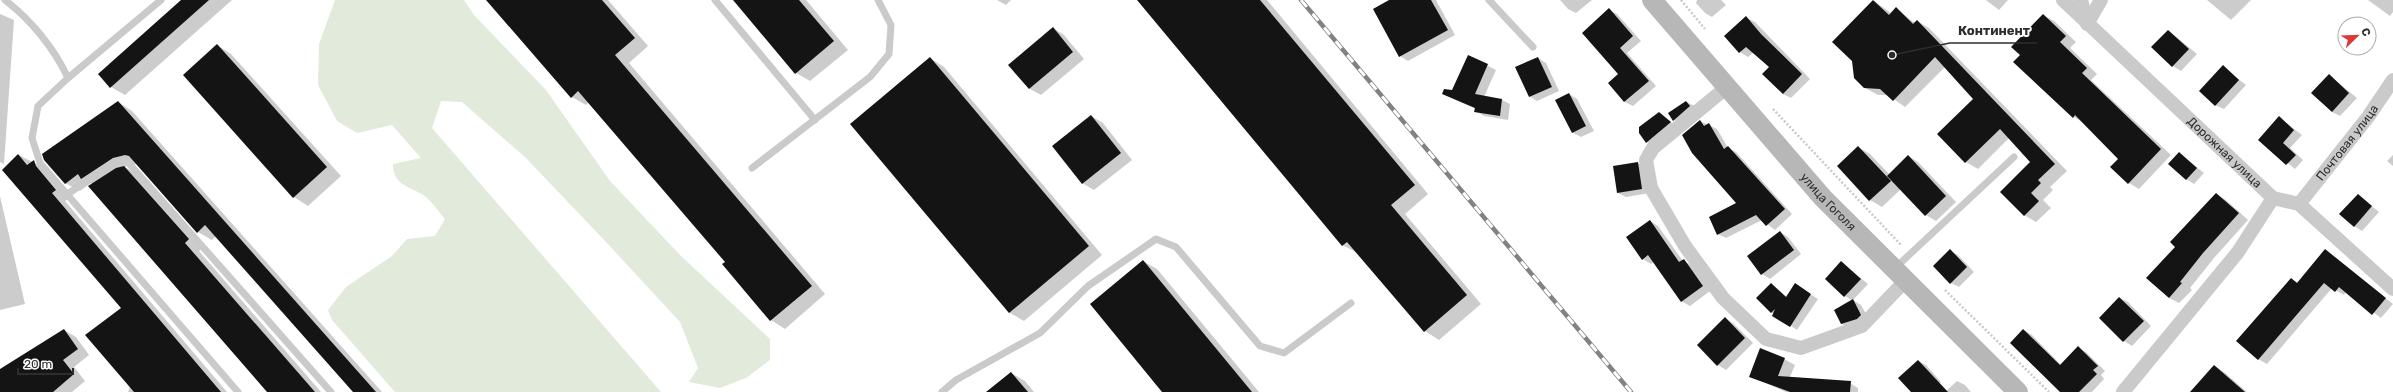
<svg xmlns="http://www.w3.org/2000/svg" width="2393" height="392" viewBox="0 0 2393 392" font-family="Rubik,sans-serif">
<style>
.green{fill:#e2eadb}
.shadow{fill:#0003}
.building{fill:#141414}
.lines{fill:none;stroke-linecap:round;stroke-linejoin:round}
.path{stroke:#cacaca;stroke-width:2.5;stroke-dasharray:2 2;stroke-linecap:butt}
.service{stroke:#cacaca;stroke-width:7}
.minor{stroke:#cacaca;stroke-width:14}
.secondary{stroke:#b7b7b7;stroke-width:20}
.rail-casing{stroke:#828282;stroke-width:4.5}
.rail{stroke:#fff;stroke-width:3;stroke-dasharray:9;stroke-linecap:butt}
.labels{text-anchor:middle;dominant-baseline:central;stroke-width:4;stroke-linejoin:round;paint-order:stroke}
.street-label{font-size:12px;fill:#2d2d2d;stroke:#fff}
.leader{fill:none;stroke:#2d2d2d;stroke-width:1.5}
.callout-dot{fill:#2d2d2d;stroke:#fff;stroke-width:1.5}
.callout-label{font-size:13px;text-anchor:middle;font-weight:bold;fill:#2d2d2d;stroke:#fff;stroke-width:4;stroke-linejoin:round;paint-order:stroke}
</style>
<rect width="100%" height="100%" fill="#fff"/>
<path class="green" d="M335 0H464L474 15 546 90 610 181 680 255 770 339V360L746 378 720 388 689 382 698 368 680 322 607 243 525 157 462 102 441 101 432 128 661 392H395L332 320 328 310 346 287 392 256 407 239 435 236 445 219C439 212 433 203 426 197 413 187 392 186 393 164L421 158 392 125 357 133 337 121 318 85 319 44Z"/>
<g class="shadow">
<path d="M182 0H232L125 95 111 87Z"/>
<path d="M488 0H608L648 46 629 63 825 294 785 329 771 320 724 264 727 262 589 102 586 105 572 97Z"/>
<path d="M734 0H806L848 50 810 81 796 73Z"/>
<path d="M997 0H1011L1006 5Z"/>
<path d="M1138 0H1267L1428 194 1405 214 1481 304 1439 340 1425 331 1358 253 1342 245Z"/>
<path d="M1391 0H1436L1455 35 1408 61 1400 56Z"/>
<path d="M1560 0H1592L1576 13 1568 9Z"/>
<path d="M1697 0H1721L1726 5 1712 17 1705 13 1696 3Z"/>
<path d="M1986 0H2008L1999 10Z"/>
<path d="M2207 0H2251L2231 20Z"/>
<path d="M2368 0H2393V12L2390 16Z"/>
<path d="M1874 1 1891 13 1896 9 1915 23 1917 21 1929 28 2067 171 2050 187 2053 190 2043 200 2051 208 2036 222 2024 215 2031 162 2009 138 1978 169 1966 162 1975 99 1945 67 1905 107 1888 95H1878L1865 88Z"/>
<path d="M1609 10 1617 14 1641 41 1627 53 1656 86 1633 106 1625 102 1609 83 1619 75Z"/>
<path d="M0 14 14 20 4 164 0 162Z"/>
<path d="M2043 15 2054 21 2076 42 2070 48 2097 74 2091 80 2171 155 2139 189 2129 183 2119 159 2084 123 2074 117 2015 62 2021 55Z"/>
<path d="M1747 18 1755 22 1810 79 1791 98 1783 94 1764 74 1770 67 1754 52 1748 57 1740 52Z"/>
<path d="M1053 28 1064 35 1084 59 1041 95 1030 89 1010 65Z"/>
<path d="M2169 31 2197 54 2181 71 2173 66Z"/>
<path d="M217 45 231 54 341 176 308 206 294 197Z"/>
<path d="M1469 56 1496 70 1484 97 1502 100 1510 104 1508 120 1484 116 1476 111V109L1452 98Z"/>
<path d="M930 58 944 67 1102 255 1024 321 1010 313 852 125Z"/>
<path d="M1538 58 1546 63 1559 91 1537 101 1529 96Z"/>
<path d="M2223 67 2246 85 2224 109 2215 105Z"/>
<path d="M2329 75 2357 98 2340 116 2332 112Z"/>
<path d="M1569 94 1577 99 1594 131 1581 137 1573 133Z"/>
<path d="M118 102 132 111 382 392H354L216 236 212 240 198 232 137 164 127 166 125 167 139 175 203 248 199 251 321 392H268L93 185 91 183 80 191 65 183Z"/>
<path d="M1686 102 1695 106 1682 125 1674 120Z"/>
<path d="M1659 114 1678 127 1655 147 1647 142Z"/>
<path d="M1091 116 1103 123 1132 160 1094 190 1082 183Z"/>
<path d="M2280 118 2302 135 2290 148 2303 160 2295 169 2260 140Z"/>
<path d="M1700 121 1717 129 1728 148 1736 152 1792 214 1775 230 1762 220 1726 238 1718 234 1737 203Z"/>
<path d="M1858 147 1870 154 1889 174 1908 156 1918 162 1956 202 1936 221 1926 215 1901 189 1882 207 1870 200 1838 166Z"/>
<path d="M2179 153 2204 173 2194 184 2186 179Z"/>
<path d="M19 155 48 170 70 198 65 201 227 392H128L130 386 122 308Z"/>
<path d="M2393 155V166L2387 161Z"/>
<path d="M1637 163 1646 167 1650 193 1626 197 1618 193Z"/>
<path d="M2216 194 2226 200 2248 220 2214 258 2190 288 2192 290 2179 303 2169 298 2176 247Z"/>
<path d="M2358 195 2379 212 2362 231 2354 226Z"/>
<path d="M0 196 25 304 0 310Z"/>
<path d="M1650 221 1658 226 1683 261 1692 265 1710 291 1690 306 1681 301 1654 262 1651 264 1643 259Z"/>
<path d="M1780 232 1788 237 1801 254 1770 279 1762 274Z"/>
<path d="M2325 250 2393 304 2381 318 2346 292 2344 295 2332 288 2267 364 2258 359 2292 280 2298 283Z"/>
<path d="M1950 251 1958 255 1974 272 1959 287 1951 283Z"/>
<path d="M1143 261 1157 269 1259 392H1163Z"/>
<path d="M1841 262 1868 284 1853 300 1861 305 1869 319 1850 328 1842 324 1835 310 1853 301 1845 296Z"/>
<path d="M1771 284 1787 297 1802 289 1818 299 1797 330 1771 312Z"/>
<path d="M2120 298 2128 302 2151 326 2132 346 2124 341 2100 318Z"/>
<path d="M1725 319 1733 323 1753 343 1726 370 1718 365Z"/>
<path d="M64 330 76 337 89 355 74 367 85 381 72 392H0V370Z"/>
<path d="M2024 330 2032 335 2061 365 2078 348 2086 352 2105 371 2101 375 2104 379 2092 392H2061Z"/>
<path d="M1784 359 1795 365 1790 377 1848 382 1858 388V392H1786L1750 376Z"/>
<path d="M1918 361 1926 365 1941 382 1930 392H1912Z"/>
<path d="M2214 366 2224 372 2247 392H2192Z"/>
<path d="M1011 373 1025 381 1034 392H988Z"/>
<path d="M1957 381 1965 385 1971 392H1945Z"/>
</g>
<g class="building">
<path d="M181 0H209L110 88 98 74Z"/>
<path d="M486 0H602L635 38 615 55 812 286 770 321 722 264 725 262 578 91 571 98Z"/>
<path d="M733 0H799L834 41 795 74Z"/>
<path d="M1137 0H1260L1415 185 1391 205 1467 295 1424 332 1347 242 1342 246Z"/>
<path d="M1389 0H1431L1448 30 1399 57 1373 9Z"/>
<path d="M1873 0 1889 15 1896 7 1913 24 1917 20 2055 164 2038 180 2041 183 2031 193 2039 201 2024 216 2000 192 2030 162 2000 129 1965 163 1937 134 1973 99 1935 57 1893 101 1880 89 1864 88 1854 78 1852 61 1832 42Z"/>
<path d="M1609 8 1633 36 1620 48 1649 81 1624 102 1608 83 1618 74 1582 33Z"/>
<path d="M2043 14 2066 36 2060 42 2087 68 2082 73 2161 149 2128 184 2110 167 2118 159 2075 115 2073 118 2013 62 2020 55 2011 47Z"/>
<path d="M1746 16 1761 34 1802 74 1783 94 1762 74 1769 67 1746 47 1739 53 1724 36Z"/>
<path d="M1053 27 1073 52 1029 89 1008 65Z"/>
<path d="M2168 30 2189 49 2172 67 2151 47Z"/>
<path d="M217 44 327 167 293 198 183 75Z"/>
<path d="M1468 55 1488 64 1475 94 1502 99 1500 116 1474 112 1475 108 1442 94 1444 89 1452 90Z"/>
<path d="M930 57 1089 246 1009 313 850 124Z"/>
<path d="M1538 57 1552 87 1529 97 1515 67Z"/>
<path d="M2223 65 2239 80 2215 106 2199 91Z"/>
<path d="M2329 74 2349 93 2332 112 2311 93Z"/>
<path d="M1569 93 1586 126 1572 133 1555 100Z"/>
<path d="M118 101 376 392H353L205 225 197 233 129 156 125 155 113 158 81 179 78 174 65 184 44 160 42 154Z"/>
<path d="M1686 101 1690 106 1673 121 1668 113Z"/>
<path d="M1659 112 1671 122 1646 143 1639 133V127Z"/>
<path d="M1091 115 1121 153 1082 184 1052 146Z"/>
<path d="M2279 116 2294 130 2283 143 2296 155 2286 165 2258 140Z"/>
<path d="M1700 120 1704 126 1709 123 1724 149 1728 146 1785 209 1766 226 1756 215 1717 235 1709 217 1736 203 1692 153 1682 135Z"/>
<path d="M1858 146 1891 181 1869 201 1837 166Z"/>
<path d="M2179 152 2197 168 2186 180 2168 164Z"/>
<path d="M18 154 27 165 34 160 36 166 56 190 52 193 221 392H134L85 335 121 308 2 170Z"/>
<path d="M1908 155 1946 196 1925 216 1887 176Z"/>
<path d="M1638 162 1642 189 1617 193 1613 166Z"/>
<path d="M124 166 189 239 185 243 315 392H267L88 186 116 168Z"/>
<path d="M2216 193 2239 213 2203 253 2180 282 2182 283 2169 298 2146 278 2175 247 2170 242Z"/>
<path d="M2358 194 2372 206 2354 227 2339 214Z"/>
<path d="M1650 220 1679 262 1684 259 1703 286 1681 302 1648 255 1642 260 1626 237Z"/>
<path d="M1780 231 1794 250 1761 275 1747 256Z"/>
<path d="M1950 249 1967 267 1950 284 1933 266Z"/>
<path d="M2325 249 2386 298 2372 315 2339 287 2335 292 2324 283 2258 360 2236 341 2291 278 2297 283Z"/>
<path d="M1143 260 1252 392H1162L1090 304Z"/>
<path d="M1841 261 1861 279 1844 297 1825 279Z"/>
<path d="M1771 283 1786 297 1795 283 1811 294 1790 327 1772 316 1775 309 1771 313 1756 298Z"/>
<path d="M2119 297 2144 321 2123 342 2099 318Z"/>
<path d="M1853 299 1861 315 1857 319 1841 324 1834 310Z"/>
<path d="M1725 317 1745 338 1717 366 1697 345Z"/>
<path d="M64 329 78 349 63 360 74 374 53 392H0V369Z"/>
<path d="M2023 329 2060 365 2078 346 2098 366 2093 370 2097 374 2079 392H2060L2010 343Z"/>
<path d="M1760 348 1785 358 1778 376 1851 381 1850 392H1790L1749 377Z"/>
<path d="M1918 360 1948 392H1911L1898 378Z"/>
<path d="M2214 365 2245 392H2190Z"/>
<path d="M1011 372 1028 392H986Z"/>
</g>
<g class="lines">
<g class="path">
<path d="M1681 0 1705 29"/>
<path d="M1773 109 1901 245"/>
<path d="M1945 290 2049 392"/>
</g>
<g class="service">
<path d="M5 0C31 20 54 48 68 78L161 0"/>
<path d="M715 0 815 120"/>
<path d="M1489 0 1533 47"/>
<path d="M68 78 38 106 32 138 40 163 238 392"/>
<path d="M752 168 870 77 889 54 891 25 878 0"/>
<path d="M66 195 114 163 126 160 331 392"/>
<path d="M1894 269 2014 157"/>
<path d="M942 392 956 380 1040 333 1088 286 1156 239 1176 247 1260 346 1284 353 1351 303"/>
</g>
<g class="minor">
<path id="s1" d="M2063 0 2273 198 2299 204 2393 289"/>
<path d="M2081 0 2087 23"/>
<path d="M2087 24 2101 0"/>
<path d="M1727 87 1653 148 1646 160 1651 188 1685 246 1723 298 1766 339 1801 348 1862 326 1906 280"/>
<path id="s2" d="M2299 204 2368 117 2393 80"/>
<path d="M2123 392 2238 252 2273 198"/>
</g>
<path class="secondary" id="s3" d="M1652 0 1823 198 2018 392"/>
<g class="rail-casing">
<path id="rail" d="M1301 0 1631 392"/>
</g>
<use href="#rail" class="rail"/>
</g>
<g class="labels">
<g class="street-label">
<text stroke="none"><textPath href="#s2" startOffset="78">Почтовая улица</textPath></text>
<text stroke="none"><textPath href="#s1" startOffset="222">Дорожная улица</textPath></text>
<text stroke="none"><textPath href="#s3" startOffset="268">улица Гоголя</textPath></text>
</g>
</g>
<path class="leader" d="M1892 55L1950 43H2037"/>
<circle class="callout-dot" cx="1892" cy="55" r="4"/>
<g class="callout-label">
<text x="1994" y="35">Континент</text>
</g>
<g transform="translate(2357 36) rotate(67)"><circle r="19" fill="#ffffff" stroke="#ababab"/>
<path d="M0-3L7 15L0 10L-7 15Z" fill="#db3838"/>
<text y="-6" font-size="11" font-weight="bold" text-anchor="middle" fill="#2d2d2d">С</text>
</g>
<path d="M18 368v6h55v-6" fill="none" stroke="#2d2d2d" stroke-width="2"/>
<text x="24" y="368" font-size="12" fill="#2d2d2d" stroke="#ffffff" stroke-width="3" paint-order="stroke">20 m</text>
</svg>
